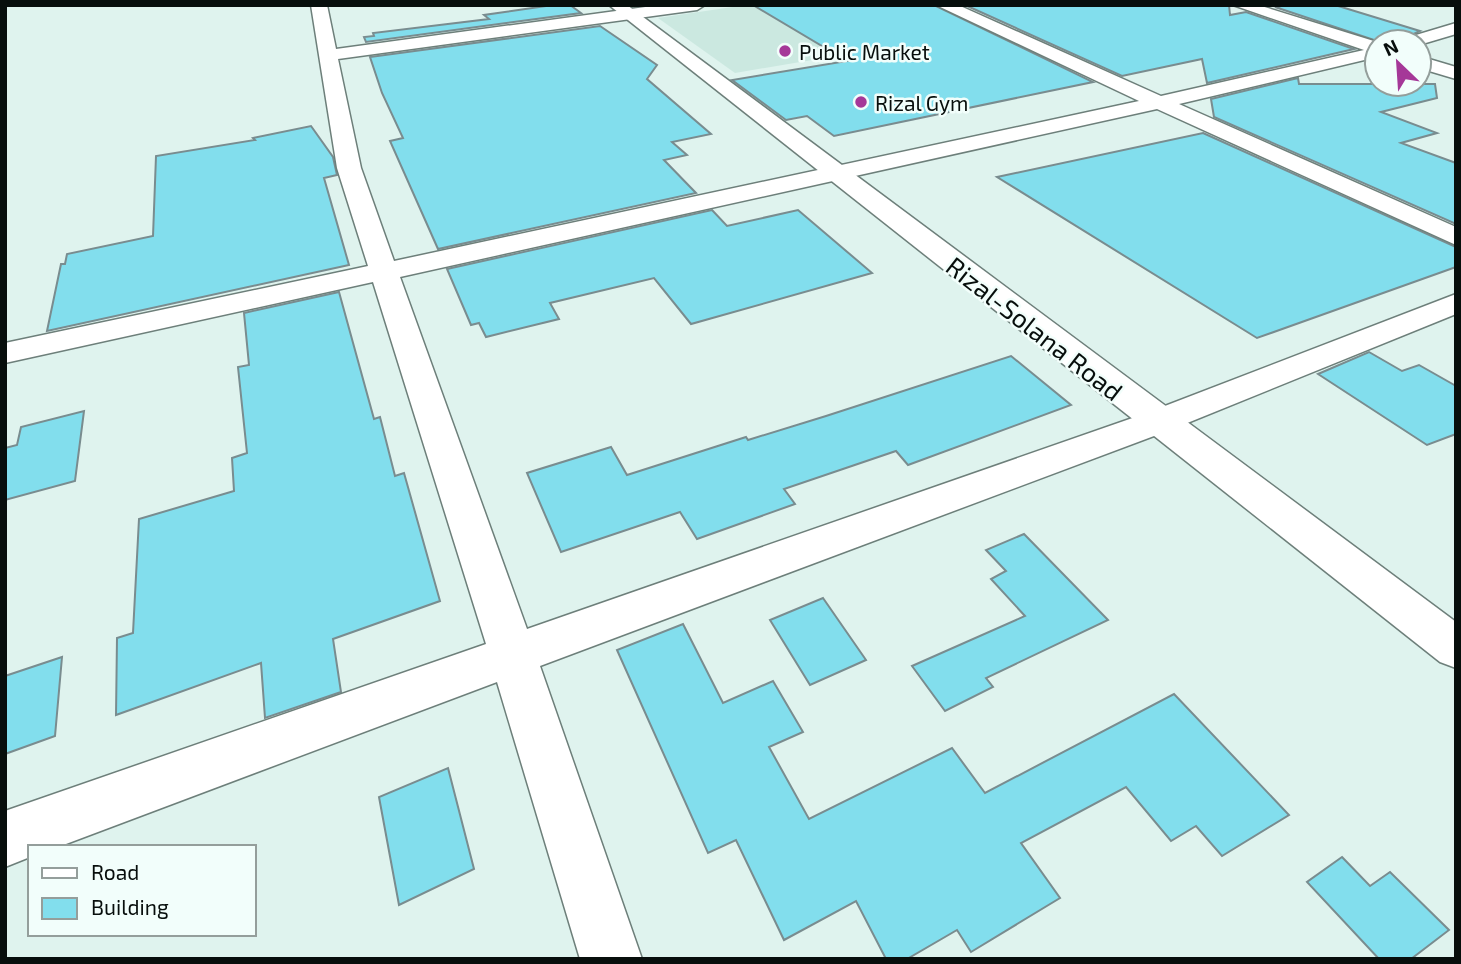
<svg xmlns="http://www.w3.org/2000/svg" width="1461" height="964" viewBox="0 0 1461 964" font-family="'Exo 2',sans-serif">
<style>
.built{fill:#cbe8e0}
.building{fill:#82deed;stroke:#798c8f;stroke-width:2}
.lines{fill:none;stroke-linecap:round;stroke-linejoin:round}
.minor-casing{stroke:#6d7f7a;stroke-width:3}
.secondary-casing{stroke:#6d7f7a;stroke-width:3}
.minor{fill:#fff;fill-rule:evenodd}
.secondary{fill:#fff;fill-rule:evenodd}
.poi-dot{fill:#a53898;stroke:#f2fefb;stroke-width:2.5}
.labels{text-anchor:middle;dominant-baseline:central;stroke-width:5;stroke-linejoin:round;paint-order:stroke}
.far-poi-label{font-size:21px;fill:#070e0c;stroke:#f2fefb;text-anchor:start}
.street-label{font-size:26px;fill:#070e0c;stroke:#f2fefb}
</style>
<rect width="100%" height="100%" fill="#dff3ee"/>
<path class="built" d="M746 5H938L994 29 735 73 658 18Z"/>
<g class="building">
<path d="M553 5H570L581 13 366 42 364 37 374 36 373 33 489 19 484 15Z"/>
<path d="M753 5H934L1093 82 834 136 807 116 786 120 732 80 847 61Z"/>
<path d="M965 5H1229L1230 15 1246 12 1354 49 1207 83 1202 59 1122 76Z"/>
<path d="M1288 5H1335L1420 31 1401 40 1380 42 1275 7Z"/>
<path d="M600 26 657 65 647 79 711 134 672 142 687 155 664 160 696 193 438 249 390 141 403 138 382 93 370 57Z"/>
<path d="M1298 78 1299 84H1435L1437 98 1381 112 1437 133 1401 143 1456 163V224L1214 117 1211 99Z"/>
<path d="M311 126 333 157 337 175 324 178 349 265 47 331 61 264H65L67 254 153 236 156 156 255 140 253 138Z"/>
<path d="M1203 133 1456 247V267L1257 338 997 177Z"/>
<path d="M712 210 727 226 798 210 872 273 691 324 654 278 550 303 559 319 486 337 479 323 471 325 447 269Z"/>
<path d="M339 292 374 419 380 417 395 476 404 473 440 601 333 639 341 692 265 718 261 663 116 715 117 638 133 633 139 519 234 491 232 458 247 453 238 367 249 365 244 313Z"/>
<path d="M1369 352 1402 371 1419 365 1456 386V434L1427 445 1318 374Z"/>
<path d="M1011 356 1071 405 908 465 896 451 784 489 795 504 697 539 680 512 561 552 527 473 611 447 627 475 746 437 748 440 826 416Z"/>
<path d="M84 411 75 481 5 500V448L17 445 21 427Z"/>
<path d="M1024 534 1108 620 986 678 993 687 945 711 912 666 1025 616 991 579 1006 571 986 550Z"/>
<path d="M823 598 866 660 810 685 770 620Z"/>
<path d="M683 624 723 703 773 681 803 732 769 747 809 819 952 748 985 793 1174 694 1289 815 1222 856 1196 826 1171 841 1126 787 1021 843 1060 898 971 952 957 930 907 959H886L856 901 784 940 736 840 708 853 617 650Z"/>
<path d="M62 657 55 736 5 754V676Z"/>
<path d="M448 768 474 869 399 905 379 797Z"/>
<path d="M1342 857 1370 886 1390 872 1449 930 1411 959H1379L1307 882Z"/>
</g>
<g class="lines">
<g class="minor-casing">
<g id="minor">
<path d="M311 5H327L336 49 660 5H705L697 10 338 59 361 168 394 261 1139 101 936 5H958L1161 96 1364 50 1233 5H1258L1377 42V57L1179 104 1456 227V245L1157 109 400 277 527 629 1144 414 1456 294V314L1170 430 540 666 642 959H580L497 682 58 847H30V857L5 867V811L486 644 373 282 5 363V343L368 266 337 168Z"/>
<path d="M1456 23V34L1419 45V42H1403L1406 38Z"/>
<path d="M1419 56 1456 67V79L1419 68Z"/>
</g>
</g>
<g class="secondary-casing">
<path id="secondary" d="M609 5H627L1456 622V668L1440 662Z"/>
</g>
<use href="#minor" class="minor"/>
<use href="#secondary" class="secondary"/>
</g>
<g class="poi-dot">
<circle cx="785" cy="51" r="7"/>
<circle cx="861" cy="102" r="7"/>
</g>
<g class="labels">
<g class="far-poi-label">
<text x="799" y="51">Public Market</text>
<text x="875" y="102">Rizal Gym</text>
</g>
<g class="street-label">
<text transform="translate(1035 328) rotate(38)">Rizal-Solana Road</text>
</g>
</g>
<rect width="1461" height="964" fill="none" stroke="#070e0c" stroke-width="14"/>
<rect x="28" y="845" width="228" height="91" fill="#f2fefb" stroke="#949e9b" stroke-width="2"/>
<rect x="42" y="868" width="35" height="10" fill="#ffffff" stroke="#949e9b" stroke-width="2"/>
<text x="91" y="880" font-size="21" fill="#070e0c">Road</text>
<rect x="42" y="898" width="35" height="21" fill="#82deed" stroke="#949e9b" stroke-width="2"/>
<text x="91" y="915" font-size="21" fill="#070e0c">Building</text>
<g transform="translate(1398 63) rotate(335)"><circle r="33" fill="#f2fefb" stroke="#949e9b" stroke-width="2"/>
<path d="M0-5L12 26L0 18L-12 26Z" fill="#a53898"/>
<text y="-10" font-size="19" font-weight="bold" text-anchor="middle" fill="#070e0c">N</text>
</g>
</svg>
